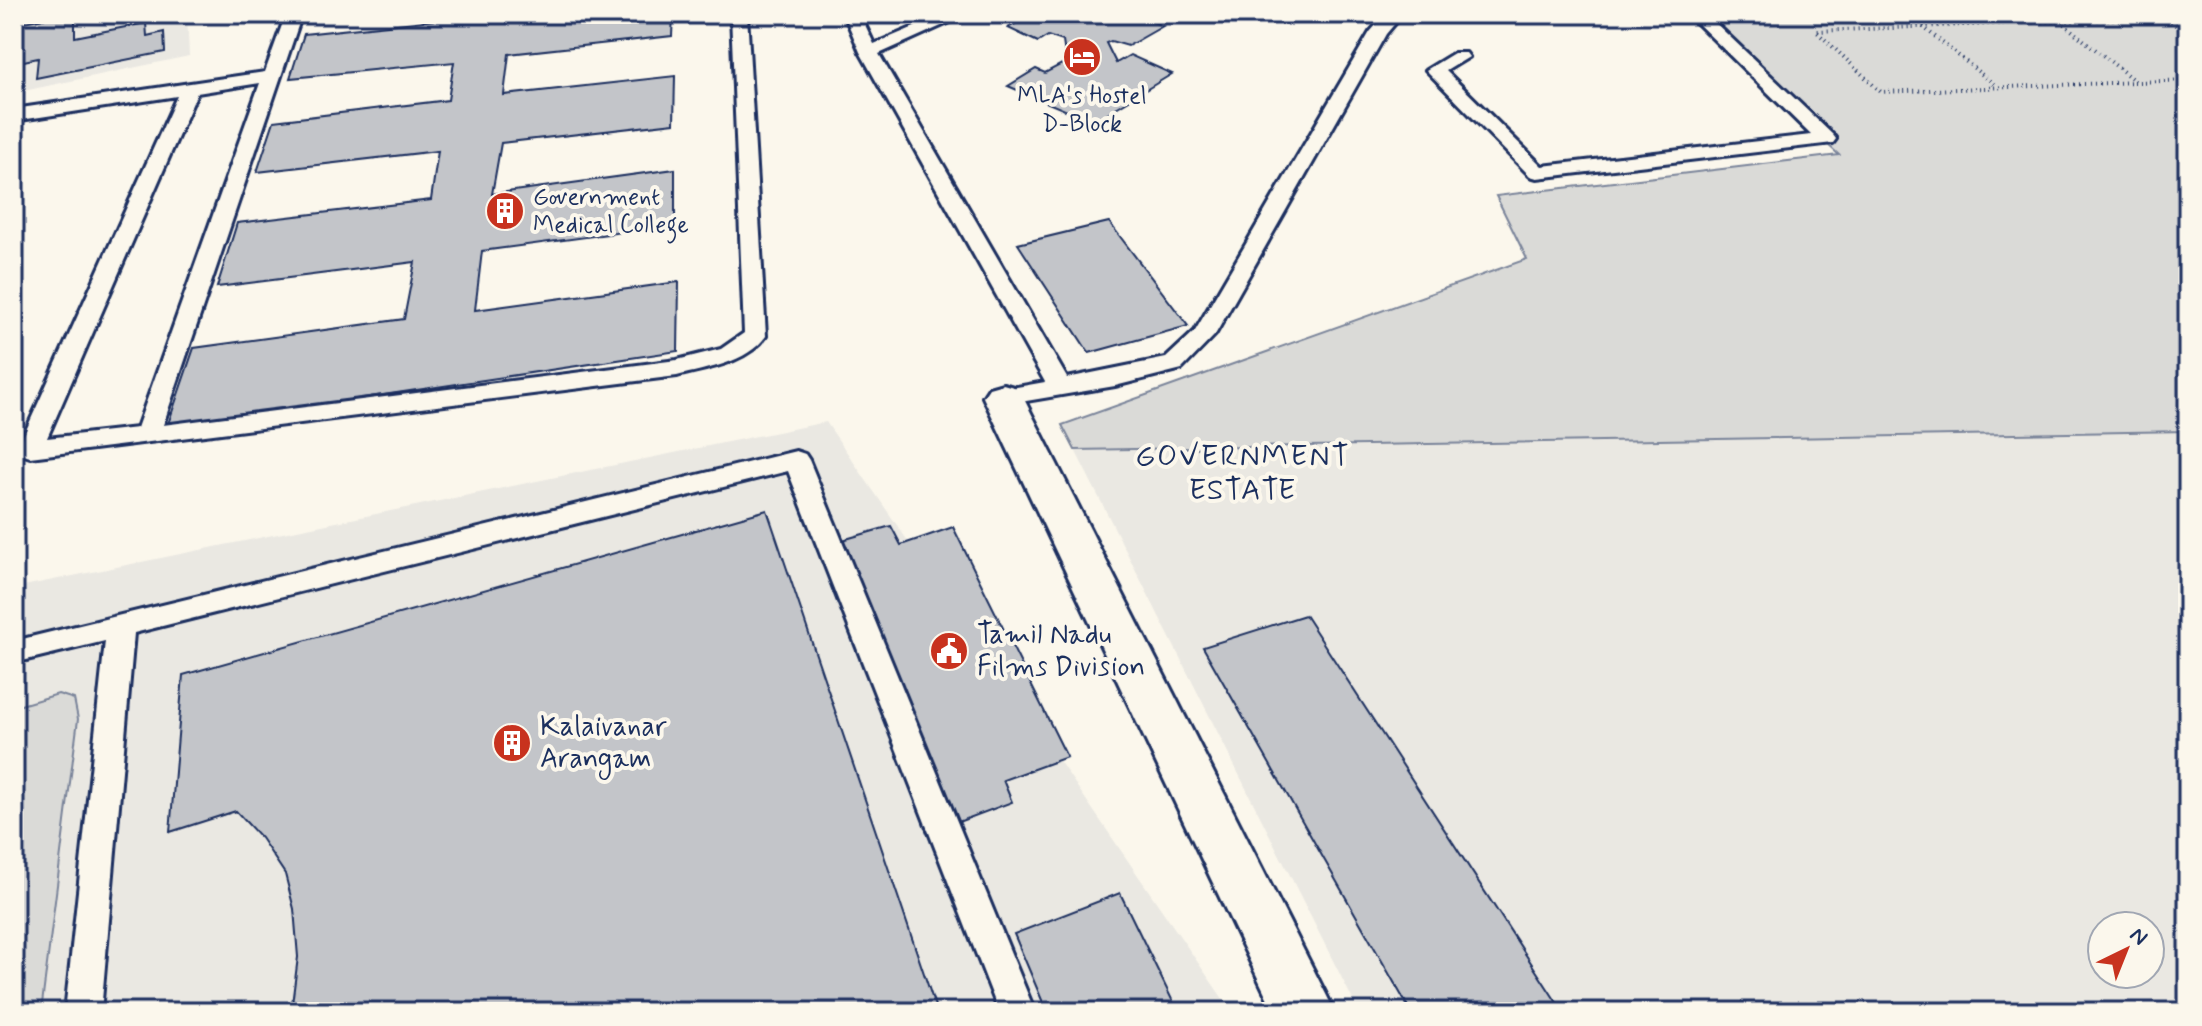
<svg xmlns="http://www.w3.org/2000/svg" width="2202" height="1026" viewBox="0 0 2202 1026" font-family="Mynerve,sans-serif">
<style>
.built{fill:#eae8e2;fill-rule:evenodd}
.green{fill:#dadad7;stroke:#7a849a;stroke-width:2}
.building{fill:#c3c5c9;stroke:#1b2f5e;stroke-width:2}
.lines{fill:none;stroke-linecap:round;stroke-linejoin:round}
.lane-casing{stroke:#1b2f5e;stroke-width:6}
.street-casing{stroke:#1b2f5e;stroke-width:6}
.path{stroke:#1b2f5e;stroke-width:4;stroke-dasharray:1 4;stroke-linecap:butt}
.lane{fill:#fbf7ec;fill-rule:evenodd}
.street{fill:#fbf7ec;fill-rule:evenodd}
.labels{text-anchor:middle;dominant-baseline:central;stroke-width:8;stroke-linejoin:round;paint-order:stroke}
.far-poi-label{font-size:24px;fill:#1b2f5e;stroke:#fbf7ec}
.poi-label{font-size:28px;fill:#1b2f5e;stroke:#fbf7ec;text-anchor:start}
.neighbourhood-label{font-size:30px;letter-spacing:2px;fill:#1b2f5e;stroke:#fbf7ec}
</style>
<rect width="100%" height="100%" fill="#fbf7ec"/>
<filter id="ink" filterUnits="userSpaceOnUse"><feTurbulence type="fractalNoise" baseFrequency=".0125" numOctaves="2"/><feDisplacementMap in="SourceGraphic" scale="16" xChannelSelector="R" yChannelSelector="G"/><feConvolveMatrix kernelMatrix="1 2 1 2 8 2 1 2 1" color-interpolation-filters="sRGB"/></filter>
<g filter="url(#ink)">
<g class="built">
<path d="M14 14H187L189 56 14 93Z"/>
<path d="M826 422 1232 1012H14V588Z"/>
<path d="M2188 431V1012H1359L1075 450ZM2102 926H2150V974H2102Z"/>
</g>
<g class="green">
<path d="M1789 14H2188V431L1075 450 1062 425 1527 259 1496 196 1839 155 1695 22Z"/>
<path d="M58 694 74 699 78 719 41 1012H14V707Z"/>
</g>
<g class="building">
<path d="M63 14H75V37L146 23 147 36 164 32 165 52 36 78 38 58 14 63V24Z"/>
<path d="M463 14H673L672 36 509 54 504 95 675 76 674 123 501 143 492 194 675 169V225L482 251 475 310 679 282 678 351 167 427 194 348 404 319 415 262 217 287 237 223 431 200 438 151 257 172 274 121 448 100 454 62 290 78 304 34 462 17Z"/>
<path d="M1033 14H1133L1163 26 1128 46 1111 41 1106 43 1116 63 1130 55 1172 74 1093 122 1008 86 1036 69 1045 73 1066 62 1063 41 1048 36 1038 42 1008 28Z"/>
<path d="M1109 222 1188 326 1089 353 1018 244Z"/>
<path d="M767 510 937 1012H291L298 957 294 909 285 874 261 838 236 811 170 832 183 675Z"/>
<path d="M891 526 901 545 953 527 1067 757 1003 780 1012 802 953 824 839 541Z"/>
<path d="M1305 615 1563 1012H1411L1203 647Z"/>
<path d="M1120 893 1178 1012H1047L1014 934Z"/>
</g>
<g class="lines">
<g class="lane-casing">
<g id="lane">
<path d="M286 14H302L163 425 677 360 721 349 744 333 731 14H747L766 336C747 363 707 368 677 376L30 457 21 454 18 448 177 96 14 121V109L265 72ZM260 83 137 428 47 438 197 93Z"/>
<path d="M844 14H860L874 44 945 14H968L879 54 1067 378 1166 358 1195 331 1370 32 1386 14H1403L1386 34 1215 335 1182 369 1115 386 1003 405 995 403 991 397 995 391 1045 382 860 52Z"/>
<path d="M1688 14H1706L1833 135 1836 139 1833 143 1537 178 1530 176 1426 70 1454 53H1466L1469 57 1446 71 1542 166 1811 135Z"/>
<path d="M796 451 805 454 809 460 1035 1012H999L788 471 134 633 101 1012H65L105 641 14 663V641Z"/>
</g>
</g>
<g class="street-casing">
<path id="street" d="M1003 384 1017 388 1023 397 1335 1012H1274L983 397 989 388Z"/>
</g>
<g class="path">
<path d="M1978 14 1988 23"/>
<path d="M2060 21 2136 82"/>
<path d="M1923 27 1996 86"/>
<path d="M2188 34 2164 17 1816 31 1881 92 2188 80"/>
</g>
<use href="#lane" class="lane"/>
<use href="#street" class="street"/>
</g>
</g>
<defs>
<g id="hotel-disc" transform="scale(2)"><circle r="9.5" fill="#c8321e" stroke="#fbf7ec"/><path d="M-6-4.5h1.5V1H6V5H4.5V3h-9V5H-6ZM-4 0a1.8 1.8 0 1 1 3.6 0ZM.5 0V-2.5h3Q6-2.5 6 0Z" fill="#fff"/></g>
<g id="building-disc" transform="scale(2)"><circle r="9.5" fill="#c8321e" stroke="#fbf7ec"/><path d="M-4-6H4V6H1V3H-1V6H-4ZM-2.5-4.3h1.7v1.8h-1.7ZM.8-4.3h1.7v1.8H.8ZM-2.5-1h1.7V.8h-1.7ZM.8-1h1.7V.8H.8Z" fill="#fff"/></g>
<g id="civic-disc" transform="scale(2)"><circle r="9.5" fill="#c8321e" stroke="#fbf7ec"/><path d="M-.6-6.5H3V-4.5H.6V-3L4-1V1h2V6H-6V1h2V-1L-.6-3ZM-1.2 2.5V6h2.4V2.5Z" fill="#fff"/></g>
</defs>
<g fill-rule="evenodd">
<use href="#hotel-disc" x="1082" y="57"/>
<use href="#building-disc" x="505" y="211"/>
<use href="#civic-disc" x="949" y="651"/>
<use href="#building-disc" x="512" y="743"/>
</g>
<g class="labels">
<g class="far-poi-label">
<text x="1082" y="96">MLA's Hostel<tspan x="1082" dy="28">D-Block</tspan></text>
<text x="533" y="197" text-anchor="start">Government<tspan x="533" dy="28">Medical College</tspan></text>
</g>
<g class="poi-label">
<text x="977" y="635">Tamil Nadu<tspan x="977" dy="32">Films Division</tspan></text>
<text x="540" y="727">Kalaivanar<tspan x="540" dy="32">Arangam</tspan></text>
</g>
<g class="neighbourhood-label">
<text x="1243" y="456">GOVERNMENT<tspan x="1243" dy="34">ESTATE</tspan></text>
</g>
</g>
<rect width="2202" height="1026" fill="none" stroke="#fbf7ec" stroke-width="48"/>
<rect x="24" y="24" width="2154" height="978" fill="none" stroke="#1b2f5e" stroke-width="3" filter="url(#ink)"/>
<g transform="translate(2126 950) rotate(43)"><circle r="38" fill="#fbf7ec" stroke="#a1a7b3" stroke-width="2"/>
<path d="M0-6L14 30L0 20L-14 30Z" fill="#c8321e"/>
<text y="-12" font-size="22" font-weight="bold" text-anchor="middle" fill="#1b2f5e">N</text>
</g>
</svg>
